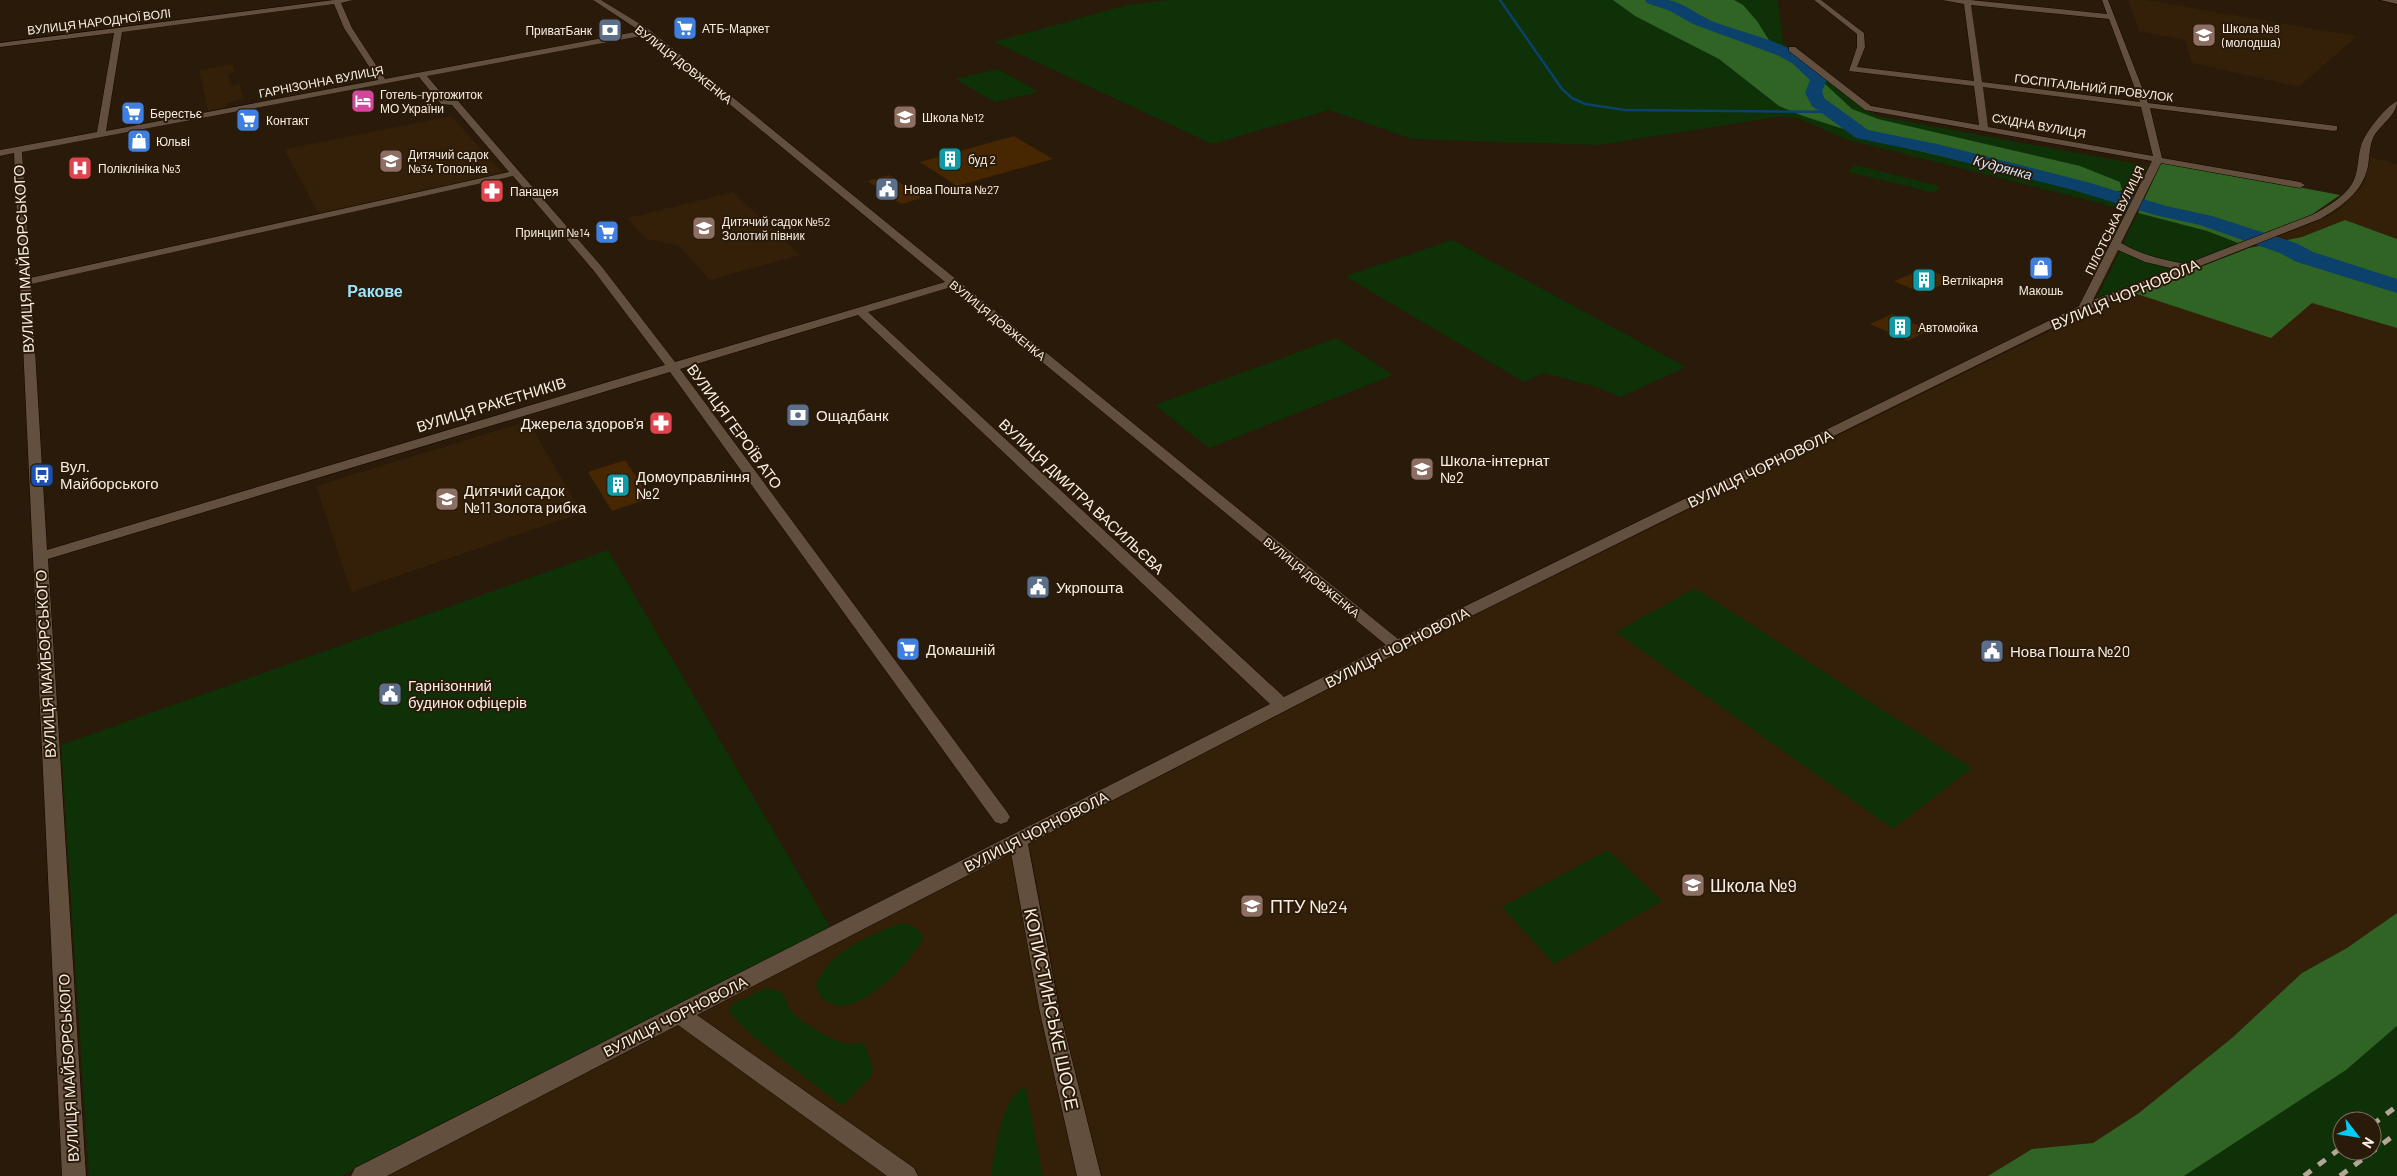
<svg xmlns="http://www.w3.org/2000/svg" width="2397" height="1176" viewBox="0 0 2397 1176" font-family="Barlow,sans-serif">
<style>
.built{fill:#341f08}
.green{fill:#0e3107;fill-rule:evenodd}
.forest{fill:#2f6424}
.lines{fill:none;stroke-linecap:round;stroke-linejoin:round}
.stream{stroke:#0b416a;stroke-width:2.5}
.river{fill:#0b416a;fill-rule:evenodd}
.building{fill:#462702}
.minor-casing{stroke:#120500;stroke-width:1}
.minor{fill:#634f3d;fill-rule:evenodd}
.rail{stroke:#b3a699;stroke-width:5;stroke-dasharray:9 9;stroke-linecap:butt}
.labels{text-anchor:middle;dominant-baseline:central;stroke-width:4;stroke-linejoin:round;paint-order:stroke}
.far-street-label{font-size:12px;fill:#f9eee3;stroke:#2a1a09}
.far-poi-label{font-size:12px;fill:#f9eee3;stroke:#2a1a09;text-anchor:start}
.far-water-label{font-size:14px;font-style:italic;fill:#d2e3f3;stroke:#2a1a09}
.street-label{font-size:15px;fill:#f9eee3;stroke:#2a1a09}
.poi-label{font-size:15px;fill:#f9eee3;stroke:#2a1a09;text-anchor:start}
.far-district-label{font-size:16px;font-weight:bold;fill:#9ce5fe;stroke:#2a1a09}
.near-poi-label{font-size:18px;fill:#f9eee3;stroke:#2a1a09;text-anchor:start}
.near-street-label{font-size:18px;fill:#f9eee3;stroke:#2a1a09}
</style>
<rect width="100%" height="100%" fill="#2a1a09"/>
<g class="built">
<path d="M2128 0H2146L2357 36 2299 87 2192 63 2185 40 2139 31Z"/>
<path d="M233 64 235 72 228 74 231 86 240 84 244 99 226 103 227 107 208 111 199 70Z"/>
<path d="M451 116 503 173 319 214 284 149Z"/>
<path d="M2370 157 2397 164V1026L2184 1176H383L1011 852 1087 1146 1029 844 1402 651 2090 311 2322 219 2340 209 2364 184Z"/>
<path d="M733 192 800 255 710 280 679 246 646 239 627 218Z"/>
<path d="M528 421 582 513 351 592 316 486Z"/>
</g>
<g class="green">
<path d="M1168 0H1776L1778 1 1783 43 1866 110 1878 116 2148 166 2126 210 1845 139 1798 118 1776 117 1599 145 1412 139 1329 110 1212 144 994 42 1127 5Z"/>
<path d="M998 69 1039 92 995 102 955 79Z"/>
<path d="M1855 165 1940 186 1934 193 1848 172Z"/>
<path d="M2138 213 2207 231 2238 243 2185 264 2149 258 2122 245Z"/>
<path d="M1452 240 1456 242 1686 367 1621 397 1597 387 1544 373 1524 382 1345 276Z"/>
<path d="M2120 251 2144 261 2175 268 2096 299Z"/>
<path d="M1336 338 1393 375 1209 448 1155 405Z"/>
<path d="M608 550 830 927 341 1176H89L61 745Z"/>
<path d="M1695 588 1972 768 1893 829 1616 632Z"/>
<path d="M1608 850 1662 901 1554 964 1502 907Z"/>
<path d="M902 923C912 925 919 928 923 938 912 962 869 1005 841 1006 833 1006 826 1000 820 997L816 984C830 951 870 934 902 923Z"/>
<path d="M767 988C794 993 781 1001 793 1013 802 1023 831 1040 844 1043 850 1045 858 1043 864 1043L873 1067 871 1076 842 1106 750 1034 729 1012 732 1004Z"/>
<path d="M2397 1026V1176H2184L2345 1070ZM2342 1121H2372V1151H2342Z"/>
<path d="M1022 1088 1026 1089 1043 1176H993L991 1173C996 1149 1001 1102 1022 1088Z"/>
</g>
<g class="forest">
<path d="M1613 0H1734L1743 5 1757 21 1772 45 1823 82 1852 109 1878 119 2080 166 2120 182 2122 190 2112 194 2072 188 1887 143 1803 116 1779 106 1719 59 1635 16Z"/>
<path d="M2162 161 2340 195 2311 215 2238 243 2207 231 2138 213Z"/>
<path d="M2345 220 2397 239V328L2312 303 2271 338 2134 293 2249 248 2302 237Z"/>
<path d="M2397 913V1026L2346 1070 2184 1176H1988L2032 1149 2093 1143 2139 1113 2232 1038 2302 973 2347 948Z"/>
</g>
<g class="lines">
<path class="stream" d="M1500 0 1562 89 1572 98 1585 104 1625 110 1834 112"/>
<path class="river" d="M1645 0C1652 0 1661 0 1668 0 1685 3 1700 17 1717 23 1755 37 1803 44 1827 80L1822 91 1824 98 1868 130 1937 144 2087 182 2166 206 2212 216 2296 243 2313 252 2397 279V293L2297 262 2280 253 2200 225 2155 215 2073 190 1929 153 1856 138 1812 106 1805 93 1810 80 1792 63 1777 55 1693 24 1670 11 1647 3Z"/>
</g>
<g class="building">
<path d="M1014 136 1053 159 957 186 920 162Z"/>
<path d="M889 175 922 198 901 204 868 181Z"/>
<path d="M1926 268 1953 280 1921 293 1894 281Z"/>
<path d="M1892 314 1929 330 1908 341 1870 324Z"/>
<path d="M625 460 650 498 612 511 588 472Z"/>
</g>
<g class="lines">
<g class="minor-casing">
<g id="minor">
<path d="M334 0H353L341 3 352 28 385 79 640 31 593 0H601L650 30 1398 639 2079 306 2152 161 1865 110 1789 51V47H1795L1871 106 1979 125 1974 86 1849 71 1857 47V34L1814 0H1821L1864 33 1865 47 1857 67 1974 81 1964 4 1942 0H1970L2107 14 2102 0H2108L2148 103 2337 126V130L2334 131 2150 108 2162 158 2300 182 2305 185 2300 188 2161 163 2121 243C2142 255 2163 260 2186 264L2312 215C2327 207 2343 198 2352 184 2359 172 2357 159 2361 146 2364 134 2386 106 2397 101 2397 115 2381 124 2374 136 2369 146 2370 155 2368 166 2363 192 2341 207 2320 219L2088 310 1403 650 1028 844 1059 1008 1101 1176H1077L1039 1008 1011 853 697 1015 914 1168 918 1176H887L678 1025 387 1176H351L355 1168 1270 704 858 315 680 369 1007 812 1010 817 1007 822 1001 824 995 822 670 372 48 559 86 1176H62L14 153 0 156V150L97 132 114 33 0 47V43ZM334 4 344 28 378 80 106 131 122 32ZM1971 5 2109 19 2140 102 1982 82ZM646 35 945 282 675 362 602 267 458 101 447 100 427 76ZM419 77 441 104 452 105 509 172 30 278 22 152ZM1983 87 2141 107 2153 156 1988 127ZM513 176 594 271 665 365 47 550 31 284ZM2118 250 2145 262 2175 269 2093 300ZM951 287 1386 645 1284 697 868 312Z"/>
<path d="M2380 0H2397V4Z"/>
</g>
</g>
<use href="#minor" class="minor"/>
<g class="rail">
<path d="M2372 1125 2397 1106"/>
<path d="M2304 1176 2342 1147"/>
<path d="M2340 1176 2397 1133"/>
</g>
</g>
<defs>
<g id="supermarket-square" transform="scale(1.25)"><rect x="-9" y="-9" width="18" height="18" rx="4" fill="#3f7fe0" stroke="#2a1a09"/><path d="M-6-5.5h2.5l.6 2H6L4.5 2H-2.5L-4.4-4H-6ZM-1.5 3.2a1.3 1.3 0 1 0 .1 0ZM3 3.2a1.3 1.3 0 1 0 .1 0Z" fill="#fff"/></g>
<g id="bank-square" transform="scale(1.25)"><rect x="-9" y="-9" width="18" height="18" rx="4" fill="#5c6f8a" stroke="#2a1a09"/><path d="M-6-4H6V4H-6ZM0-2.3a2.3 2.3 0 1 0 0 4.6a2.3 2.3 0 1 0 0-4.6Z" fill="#fff"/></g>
<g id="school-square" transform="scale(1.25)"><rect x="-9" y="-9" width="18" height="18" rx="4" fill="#8d6e63" stroke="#2a1a09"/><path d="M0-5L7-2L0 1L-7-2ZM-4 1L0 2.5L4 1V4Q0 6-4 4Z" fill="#fff"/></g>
<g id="hotel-square" transform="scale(1.25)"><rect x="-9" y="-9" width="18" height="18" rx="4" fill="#d1479c" stroke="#2a1a09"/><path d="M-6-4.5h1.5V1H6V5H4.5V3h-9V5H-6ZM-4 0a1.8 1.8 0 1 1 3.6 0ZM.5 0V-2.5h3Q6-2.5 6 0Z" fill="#fff"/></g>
<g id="shop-square" transform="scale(1.25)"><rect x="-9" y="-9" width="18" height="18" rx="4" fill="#3f7fe0" stroke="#2a1a09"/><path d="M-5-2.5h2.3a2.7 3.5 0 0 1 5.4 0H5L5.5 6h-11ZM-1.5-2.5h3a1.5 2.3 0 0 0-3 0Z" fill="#fff"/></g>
<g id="building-square" transform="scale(1.25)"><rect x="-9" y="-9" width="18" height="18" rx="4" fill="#0f9aa8" stroke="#2a1a09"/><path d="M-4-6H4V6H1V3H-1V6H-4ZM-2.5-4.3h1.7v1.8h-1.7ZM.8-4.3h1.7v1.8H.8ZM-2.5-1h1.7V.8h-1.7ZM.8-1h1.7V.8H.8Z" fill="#fff"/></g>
<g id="hospital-square" transform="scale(1.25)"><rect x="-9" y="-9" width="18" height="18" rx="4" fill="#e0444e" stroke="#2a1a09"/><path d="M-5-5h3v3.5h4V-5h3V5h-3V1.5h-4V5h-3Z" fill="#fff"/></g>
<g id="civic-square" transform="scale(1.25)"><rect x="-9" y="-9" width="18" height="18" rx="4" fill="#5c6f8a" stroke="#2a1a09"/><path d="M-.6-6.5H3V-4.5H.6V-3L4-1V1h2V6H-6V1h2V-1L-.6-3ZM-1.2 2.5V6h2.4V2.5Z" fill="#fff"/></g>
<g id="pharmacy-square" transform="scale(1.25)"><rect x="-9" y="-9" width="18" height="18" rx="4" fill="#e0444e" stroke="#2a1a09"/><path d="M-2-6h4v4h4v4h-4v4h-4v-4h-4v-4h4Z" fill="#fff"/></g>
<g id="bus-square" transform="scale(1.25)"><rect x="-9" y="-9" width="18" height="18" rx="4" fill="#1a4fb4" stroke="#2a1a09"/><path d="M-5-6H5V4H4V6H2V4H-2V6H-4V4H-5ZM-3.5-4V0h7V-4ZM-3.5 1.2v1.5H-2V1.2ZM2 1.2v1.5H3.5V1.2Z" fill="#fff"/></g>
<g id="university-square" transform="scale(1.25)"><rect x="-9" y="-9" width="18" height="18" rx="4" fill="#8d6e63" stroke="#2a1a09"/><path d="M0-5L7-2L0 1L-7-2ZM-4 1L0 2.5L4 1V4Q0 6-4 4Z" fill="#fff"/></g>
</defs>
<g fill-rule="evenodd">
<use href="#supermarket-square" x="685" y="28"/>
<use href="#bank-square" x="610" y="30"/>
<use href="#school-square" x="2204" y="35"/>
<use href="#hotel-square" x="363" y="101"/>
<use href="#supermarket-square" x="133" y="113"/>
<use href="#school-square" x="905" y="117"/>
<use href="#supermarket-square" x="248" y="120"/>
<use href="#shop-square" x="139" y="141"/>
<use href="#building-square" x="950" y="159"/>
<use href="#school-square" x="391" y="161"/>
<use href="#hospital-square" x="80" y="168"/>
<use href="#civic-square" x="887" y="189"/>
<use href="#pharmacy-square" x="492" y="191"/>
<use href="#school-square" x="704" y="228"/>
<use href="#supermarket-square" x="607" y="232"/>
<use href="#shop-square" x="2041" y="268"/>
<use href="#building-square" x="1924" y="280"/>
<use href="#building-square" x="1900" y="327"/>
<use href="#bank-square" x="798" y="415"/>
<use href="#pharmacy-square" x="661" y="423"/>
<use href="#school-square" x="1422" y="469"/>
<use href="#bus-square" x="42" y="475"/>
<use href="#building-square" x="618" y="485"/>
<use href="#school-square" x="447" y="499"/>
<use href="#civic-square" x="1038" y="587"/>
<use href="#supermarket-square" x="908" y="649"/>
<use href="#civic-square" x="1992" y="651"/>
<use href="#civic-square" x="390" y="694"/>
<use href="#school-square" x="1693" y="885"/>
<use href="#university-square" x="1252" y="906"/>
</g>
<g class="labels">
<g class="far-street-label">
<text transform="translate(99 21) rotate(-7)">ВУЛИЦЯ НАРОДНОЇ ВОЛІ</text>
<text transform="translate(684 64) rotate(38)">ВУЛИЦЯ ДОВЖЕНКА</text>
<text transform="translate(321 81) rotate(-11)">ГАРНІЗОННА ВУЛИЦЯ</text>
<text transform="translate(2094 87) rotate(7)">ГОСПІТАЛЬНИЙ ПРОВУЛОК</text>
<text transform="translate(2039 125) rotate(10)">СХІДНА ВУЛИЦЯ</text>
<text transform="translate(2114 220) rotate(-64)">ПІЛОТСЬКА ВУЛИЦЯ</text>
<text transform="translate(998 320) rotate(39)">ВУЛИЦЯ ДОВЖЕНКА</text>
<text transform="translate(1312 577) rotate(39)">ВУЛИЦЯ ДОВЖЕНКА</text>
</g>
<g class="far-poi-label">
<text x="702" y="28">АТБ-Маркет</text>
<text x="2222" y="28">Школа №8<tspan x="2222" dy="14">(молодша)</tspan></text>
<text x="592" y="30" text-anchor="end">ПриватБанк</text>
<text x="380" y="94">Готель-гуртожиток<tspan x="380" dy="14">МО України</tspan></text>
<text x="150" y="113">Берестьє</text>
<text x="922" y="117">Школа №12</text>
<text x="266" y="120">Контакт</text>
<text x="156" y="141">Юльві</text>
<text x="408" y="154">Дитячий садок<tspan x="408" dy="14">№34 Тополька</tspan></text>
<text x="968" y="159">буд 2</text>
<text x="98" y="168">Поліклініка №3</text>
<text x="904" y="189">Нова Пошта №27</text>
<text x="510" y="191">Панацея</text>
<text x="722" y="221">Дитячий садок №52<tspan x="722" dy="14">Золотий півник</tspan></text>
<text x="590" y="232" text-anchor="end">Принцип №14</text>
<text x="1942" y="280">Ветлікарня</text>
<text x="2041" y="290" text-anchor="middle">Макошь</text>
<text x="1918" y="327">Автомойка</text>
</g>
<g class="far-water-label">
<text transform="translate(2003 167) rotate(15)">Кудрянка</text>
</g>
<g class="street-label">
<text transform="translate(23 259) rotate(-93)">ВУЛИЦЯ МАЙБОРСЬКОГО</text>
<text transform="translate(2125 294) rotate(-23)">ВУЛИЦЯ ЧОРНОВОЛА</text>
<text transform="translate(491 404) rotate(-17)">ВУЛИЦЯ РАКЕТНИКІВ</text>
<text transform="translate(735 426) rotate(54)">ВУЛИЦЯ ГЕРОЇВ АТО</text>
<text transform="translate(1760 468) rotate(-26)">ВУЛИЦЯ ЧОРНОВОЛА</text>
<text transform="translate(1082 496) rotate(43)">ВУЛИЦЯ ДМИТРА ВАСИЛЬЄВА</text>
<text transform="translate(1397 647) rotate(-27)">ВУЛИЦЯ ЧОРНОВОЛА</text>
<text transform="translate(45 664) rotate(-93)">ВУЛИЦЯ МАЙБОРСЬКОГО</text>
<text transform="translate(1036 831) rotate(-27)">ВУЛИЦЯ ЧОРНОВОЛА</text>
<text transform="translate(675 1016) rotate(-27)">ВУЛИЦЯ ЧОРНОВОЛА</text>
<text transform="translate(68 1068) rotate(-93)">ВУЛИЦЯ МАЙБОРСЬКОГО</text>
</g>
<g class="poi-label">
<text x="816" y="415">Ощадбанк</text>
<text x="644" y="423" text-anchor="end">Джерела здоров'я</text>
<text x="1440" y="460">Школа-інтернат<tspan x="1440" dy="17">№2</tspan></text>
<text x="60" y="466">Вул.<tspan x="60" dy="17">Майборського</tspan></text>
<text x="636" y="476">Домоуправління<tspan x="636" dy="17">№2</tspan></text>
<text x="464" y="490">Дитячий садок<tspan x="464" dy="17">№11 Золота рибка</tspan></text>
<text x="1056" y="587">Укрпошта</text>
<text x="926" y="649">Домашній</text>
<text x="2010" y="651">Нова Пошта №20</text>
<text x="408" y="685">Гарнізонний<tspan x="408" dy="17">будинок офіцерів</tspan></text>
</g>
<g class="far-district-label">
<text x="375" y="290">Ракове</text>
</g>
<g class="near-poi-label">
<text x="1710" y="885">Школа №9</text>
<text x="1270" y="906">ПТУ №24</text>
</g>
<g class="near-street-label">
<text transform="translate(1052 1009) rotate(78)">КОПИСТИНСЬКЕ ШОСЕ</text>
</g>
</g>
<g transform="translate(2357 1136) rotate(121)"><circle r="24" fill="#2a1a09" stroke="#7d6f60"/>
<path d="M0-4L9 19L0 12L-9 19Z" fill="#00cbf9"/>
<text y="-8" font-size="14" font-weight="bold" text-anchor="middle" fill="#f9eee3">N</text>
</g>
</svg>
